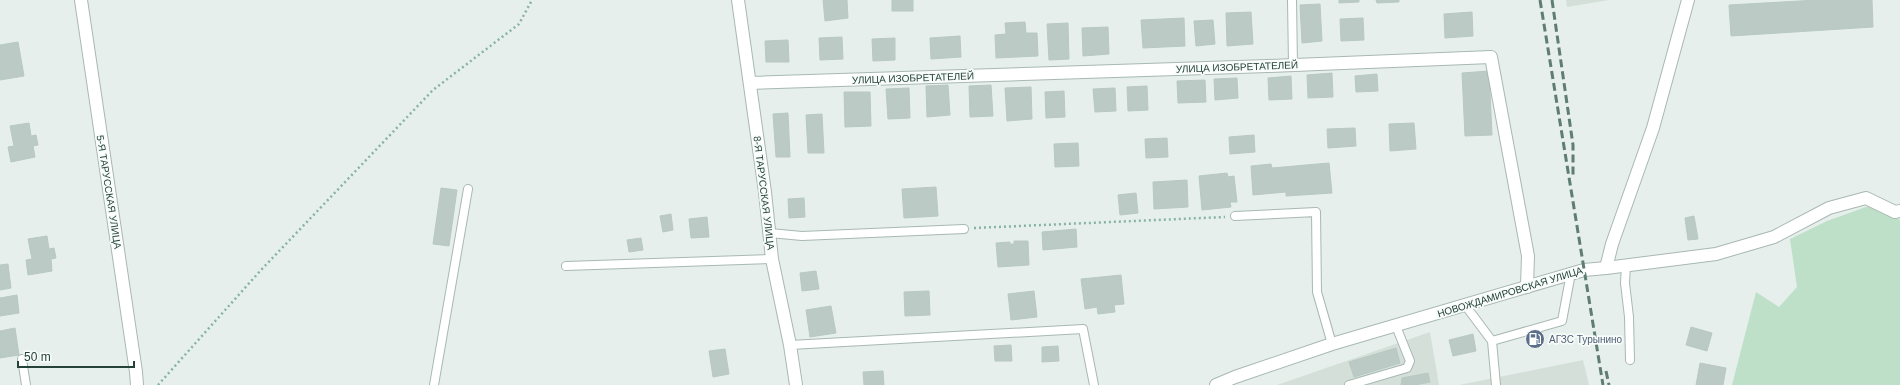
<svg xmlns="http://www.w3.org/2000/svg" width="1900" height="385" viewBox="0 0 1900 385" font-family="Arial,sans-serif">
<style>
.built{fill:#d4dfda}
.green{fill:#bfe0c8}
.building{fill:#bbcac4;stroke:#b8c9c2}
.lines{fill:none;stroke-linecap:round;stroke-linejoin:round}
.service-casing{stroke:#a8b8b2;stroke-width:10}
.minor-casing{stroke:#a8b8b2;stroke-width:14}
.path{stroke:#86b3a5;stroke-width:2.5;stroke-dasharray:2 3;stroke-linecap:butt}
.service{stroke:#fff;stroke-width:8}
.minor{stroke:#fff;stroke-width:12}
.rail{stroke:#5f7d75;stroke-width:3;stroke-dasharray:8 4;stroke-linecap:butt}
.labels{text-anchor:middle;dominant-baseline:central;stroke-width:3.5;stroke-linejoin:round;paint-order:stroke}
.street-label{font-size:10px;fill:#24423a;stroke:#f7fbf9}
.service-label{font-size:10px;fill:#4e5e75;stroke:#f7fbf9;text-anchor:start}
</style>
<rect width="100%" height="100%" fill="#e6efeb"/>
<g class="built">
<path d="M1566 0H1609L1567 7Z"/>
<path d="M1430 332 1439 385H1277Z"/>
<path d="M1583 360 1589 385H1459Z"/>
</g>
<path class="green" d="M1874 204 1900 220V385H1732L1756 292 1779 307 1797 287 1790 239 1827 221Z"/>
<g class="building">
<path d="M823 0H847L848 18 825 21Z"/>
<rect x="892" y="0" width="21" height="11"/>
<path d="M1339 0H1359V2L1339 3Z"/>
<path d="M1376 0H1399V2L1377 3Z"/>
<path d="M1817 0H1872L1873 27 1731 36 1729 5Z"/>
<path d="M1320 4 1322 41 1302 43 1300 5Z"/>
<path d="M1251 12 1253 44 1227 46 1226 13Z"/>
<path d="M1472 12 1473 36 1445 38 1444 14Z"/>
<path d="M1184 18 1185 46 1143 48 1141 20Z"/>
<path d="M1363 18 1364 40 1341 41 1340 19Z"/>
<path d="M1213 20 1215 44 1196 46 1194 21Z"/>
<path d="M1025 22 1026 33H1037L1038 56 996 58 995 35 1006 34 1005 23Z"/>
<path d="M1068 23 1069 59 1049 60 1047 24Z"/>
<path d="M1108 27 1109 54 1083 56 1082 28Z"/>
<path d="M960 36 961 57 931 59 930 38Z"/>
<path d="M842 37 843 59 820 60 819 38Z"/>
<path d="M895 38V60L873 61 872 39Z"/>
<path d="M788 40 789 62H766L765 41Z"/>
<path d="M18 42 24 76 0 80V45Z"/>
<path d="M1489 71 1492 135 1465 136 1462 73Z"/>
<path d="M1332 73 1333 97 1308 98 1307 75Z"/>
<path d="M1377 74 1378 91 1356 92 1355 76Z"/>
<path d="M1291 76 1292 99 1269 100 1268 78Z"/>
<path d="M1237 78 1238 98 1215 100 1214 79Z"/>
<path d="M1205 80 1206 102 1178 103 1177 81Z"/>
<path d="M948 85 950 115 927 117 926 86Z"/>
<path d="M991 85 993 116 970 117 969 86Z"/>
<path d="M1147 86 1148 110 1128 111 1127 87Z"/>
<path d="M1031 87 1032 119 1007 121 1005 88Z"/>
<path d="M909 88 910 118 888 119 886 89Z"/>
<path d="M1115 88 1116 111 1095 112 1093 89Z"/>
<path d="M1064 91 1065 117 1046 118 1045 92Z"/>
<path d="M844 92H870L871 126 845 127Z"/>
<path d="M788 113 790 157H776L773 114Z"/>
<path d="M822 114 824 153H808L806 115Z"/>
<path d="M29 123 31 136 36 135 38 145 33 146 35 157 11 162 8 147 14 146 10 126Z"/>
<path d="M1414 123 1416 149 1390 151 1389 124Z"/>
<path d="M1355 128 1356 146 1328 148 1327 129Z"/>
<path d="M1254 135 1255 152 1230 154 1229 137Z"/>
<path d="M1167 138 1168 157 1146 158 1145 139Z"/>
<path d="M1078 143 1079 166 1055 167 1054 144Z"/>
<path d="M1329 163 1332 193 1286 196V192L1253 195 1251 166 1271 164 1272 168Z"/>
<path d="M1227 173 1228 177 1234 176 1237 202H1230L1231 207 1202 210 1199 176Z"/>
<path d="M1187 180 1188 207 1154 209 1153 182Z"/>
<path d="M936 187 938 216 904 218 902 189Z"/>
<path d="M441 188 457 190 449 246 433 244Z"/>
<path d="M1136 193 1138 213 1120 215 1118 195Z"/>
<path d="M804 198 805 217 789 218 788 199Z"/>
<path d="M671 214 673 230 663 232 660 216Z"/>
<path d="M1694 216 1698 239 1688 240 1685 218Z"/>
<path d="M707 217 709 237 691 238 689 219Z"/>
<path d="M1076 229 1077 247 1043 250 1042 232Z"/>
<path d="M47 236 49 249 54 248 56 258 51 259 52 271 28 275 26 260 32 259 28 239Z"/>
<path d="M641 238 643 250 629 252 627 240Z"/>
<path d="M1014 241H1028L1029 265 998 267 996 243 1010 242V244H1014Z"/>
<path d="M8 264 11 288 0 290V265Z"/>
<path d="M816 271 819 289 802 291 800 273Z"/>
<path d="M1121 275 1124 304 1114 305 1115 312 1098 314 1097 307 1085 309 1081 279Z"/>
<path d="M929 291 930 315 905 316 904 292Z"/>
<path d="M1034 291 1037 317 1011 320 1008 294Z"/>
<path d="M17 295 19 313 0 316V298Z"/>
<path d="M831 306 836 333 810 337 806 310Z"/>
<path d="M1691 327 1712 333 1707 351 1686 345Z"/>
<path d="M15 328 19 355 0 358V331Z"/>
<path d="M1473 334 1476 351 1453 356 1449 340Z"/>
<path d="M1011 345 1012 361H995L994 346Z"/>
<path d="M1058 346 1059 361 1042 362V347Z"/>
<path d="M1396 348 1400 363 1354 377 1349 362Z"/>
<path d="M725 349 729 374 713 377 709 351Z"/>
<path d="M1700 363 1726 368 1723 385H1696Z"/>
<path d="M883 371 884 385H864L863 372Z"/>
<path d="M1428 373 1430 382 1415 385H1401L1402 378Z"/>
</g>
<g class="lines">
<g class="service-casing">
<g id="service">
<path d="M1292 0 1293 65"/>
<path d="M1235 216 1316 212 1317 292 1332 344"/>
<path d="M770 233 802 236 964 229"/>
<path d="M1626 265 1625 283 1629 317 1630 360"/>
<path d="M566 266 772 259"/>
<path d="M1465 305 1492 341 1496 385"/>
<path d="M1492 341 1562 321 1571 273"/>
<path d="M790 345 1083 329 1094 385"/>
<path d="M22 359 26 385"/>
<path d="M434 385 468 189"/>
<path d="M1349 385 1407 368 1410 361 1396 326"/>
</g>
</g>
<g class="minor-casing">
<g id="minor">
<path d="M81 0 136 372 137 385"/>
<path d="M738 0 765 192 772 259 790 345 796 385"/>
<path d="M750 83 1268 66 1491 57 1528 256 1527 287"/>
<path d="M1606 268 1716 254 1774 237 1829 208 1866 198 1895 212 1900 211"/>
<path d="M1216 385 1235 377 1332 344 1584 270 1606 268 1612 244 1653 128 1688 0"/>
</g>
</g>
<g class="path">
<path d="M974 228 1225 217"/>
<path d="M158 385 261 270 433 90 519 24 532 0"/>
</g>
<use href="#service" class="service"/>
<use href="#minor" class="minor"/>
<g class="rail">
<path d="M1540 0 1603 385"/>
<path d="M1552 0 1573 145V175"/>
<path d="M1606 371 1609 385"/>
</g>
</g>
<defs>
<g id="fuel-disc" transform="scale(1)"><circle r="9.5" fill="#5c6f8a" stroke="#f7fbf9"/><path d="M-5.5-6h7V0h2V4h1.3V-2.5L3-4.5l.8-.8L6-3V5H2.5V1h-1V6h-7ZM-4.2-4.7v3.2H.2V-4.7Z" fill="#fff"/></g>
</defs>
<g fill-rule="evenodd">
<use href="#fuel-disc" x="1535" y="339"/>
</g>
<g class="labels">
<g class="street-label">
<text transform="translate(1237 67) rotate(-2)">УЛИЦА ИЗОБРЕТАТЕЛЕЙ</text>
<text transform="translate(913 78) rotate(-2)">УЛИЦА ИЗОБРЕТАТЕЛЕЙ</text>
<text transform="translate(109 192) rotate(81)">5-Я ТАРУССКАЯ УЛИЦА</text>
<text transform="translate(764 193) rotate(83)">8-Я ТАРУССКАЯ УЛИЦА</text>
<text transform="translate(1510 292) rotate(-17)">НОВОЖДАМИРОВСКАЯ УЛИЦА</text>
</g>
<g class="service-label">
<text x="1549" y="339">АГЗС Турынино</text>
</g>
</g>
<path d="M18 361v6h116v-6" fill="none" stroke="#24423a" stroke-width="2"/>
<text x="24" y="361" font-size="12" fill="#24423a" stroke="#f7fbf9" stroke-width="3" paint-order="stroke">50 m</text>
</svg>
